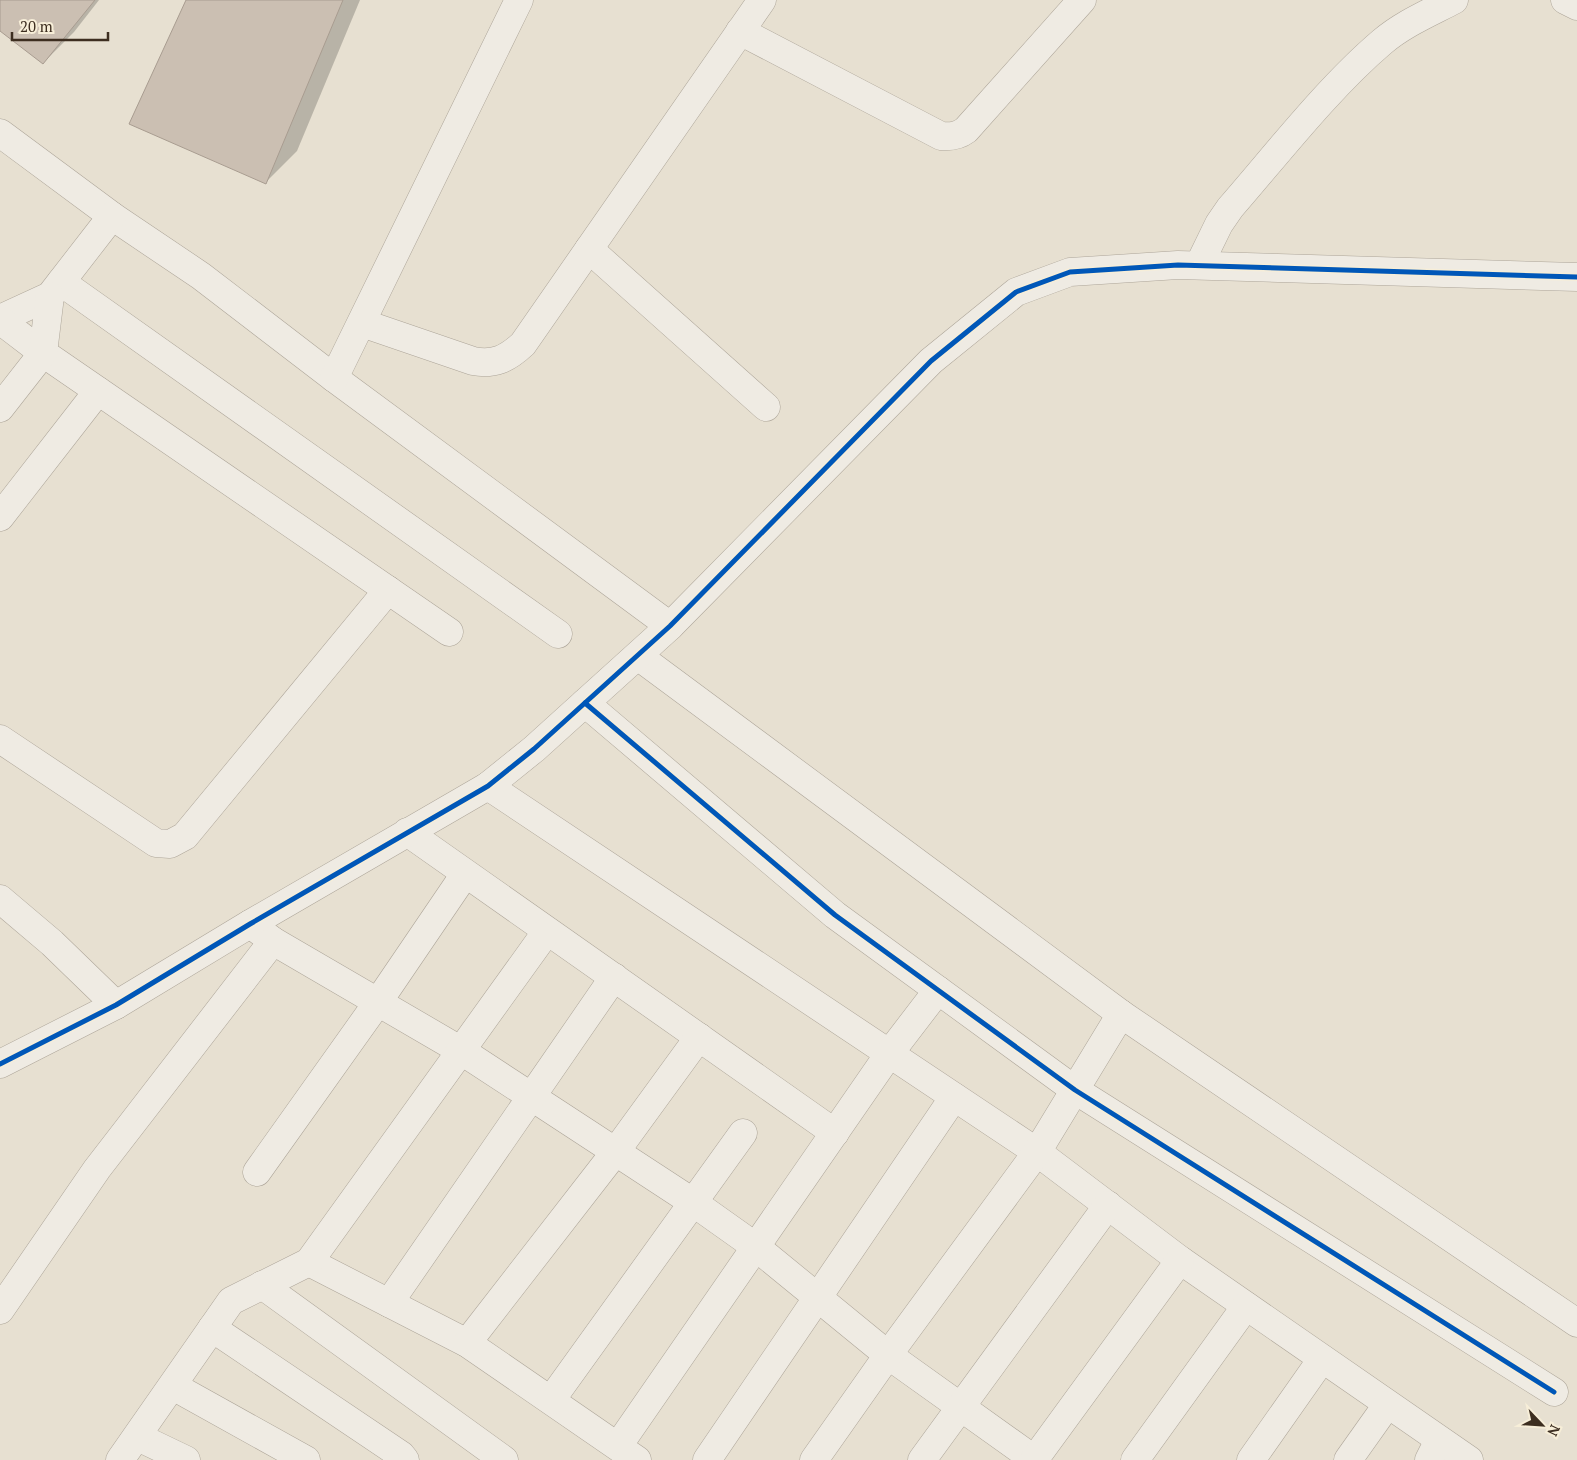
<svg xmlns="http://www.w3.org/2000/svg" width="1577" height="1460" viewBox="0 0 1577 1460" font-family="'PT Serif',serif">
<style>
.shadow{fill:#0003}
.building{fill:#cbbfb2;stroke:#a89c90}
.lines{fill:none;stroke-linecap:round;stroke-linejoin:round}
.minor-casing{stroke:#ada599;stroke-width:29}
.minor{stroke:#efebe3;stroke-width:28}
.cycleway-casing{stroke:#f7eed8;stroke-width:8}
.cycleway{stroke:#0057b8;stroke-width:5}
</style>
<rect width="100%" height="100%" fill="#e7e0d1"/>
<g class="shadow">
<path d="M0 0H99L74 32 43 63 0 29Z"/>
<path d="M187 0H360L297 151 266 182Z"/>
</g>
<g class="building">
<path d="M0 0H95L43 64 0 31Z"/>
<path d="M186 0H343L266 184 129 124Z"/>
</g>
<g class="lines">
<g class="minor-casing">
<g id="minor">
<path d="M1565 0 1577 6"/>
<path d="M740 31 941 136C951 137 958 136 966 130L1082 0"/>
<path d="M0 133 112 216 201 276 334 378 670 626"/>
<path d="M589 249 766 407"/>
<path d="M1199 265 1219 224 1230 208C1277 154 1328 88 1382 42 1403 24 1429 13 1454 0"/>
<path d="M61 282 558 634"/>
<path d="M0 319 50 296 112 216"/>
<path d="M0 320 43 353 449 632"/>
<path d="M362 323 473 361C494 365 507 359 523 344L762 0"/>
<path d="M334 378 519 0"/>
<path d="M0 408 43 353 50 296"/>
<path d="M0 517 98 391"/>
<path d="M638 656 1121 1014 1577 1323"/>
<path d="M585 703 835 915 1075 1090 1554 1392"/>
<path d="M0 739 156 843 170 844 185 836 388 590"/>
<path d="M488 786 1037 1152 1180 1260 1469 1460"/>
<path d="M407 832 835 1133"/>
<path d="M0 899 52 943 116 1005"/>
<path d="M250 924 273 941 460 1050 694 1203 756 1247 888 1355 1035 1460"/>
<path d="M0 1064 116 1005 250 924 488 786 534 749 670 626 931 361 1016 292 1070 272 1178 265 1577 277"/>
<path d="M257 1172 378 1002 465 874"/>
<path d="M309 1262 467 1343 637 1460"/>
<path d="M262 1285 504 1460"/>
<path d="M389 1303 614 977"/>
<path d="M0 1310 97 1169 273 941"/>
<path d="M212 1328 401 1455 405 1460"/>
<path d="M467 1343 616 1151 699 1037"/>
<path d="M173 1386 306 1460"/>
<path d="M551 1400 743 1133"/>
<path d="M138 1437 186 1460"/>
<path d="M618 1446 889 1054 938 990"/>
<path d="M120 1460 231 1301 309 1262 547 931"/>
<path d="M707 1460 954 1097"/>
<path d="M814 1460 888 1355 1037 1152 1121 1014"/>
<path d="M922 1460 1108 1205"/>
<path d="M1034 1460 1180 1260"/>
<path d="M1135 1460 1246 1306"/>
<path d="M1251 1460 1322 1359"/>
<path d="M1348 1460 1387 1405"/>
<path d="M1429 1460 1439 1440"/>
</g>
</g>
<use href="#minor" class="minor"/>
<g class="cycleway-casing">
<g id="cycleway">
<path d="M585 703 835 915 1075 1090 1554 1392"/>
<path d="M0 1064 116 1005 250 924 488 786 534 749 670 626 931 361 1016 292 1070 272 1178 265 1577 277"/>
</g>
</g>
<use href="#cycleway" class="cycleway"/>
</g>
<g transform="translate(1542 1425) rotate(115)" stroke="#f7eed8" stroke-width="4" paint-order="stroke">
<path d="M0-4L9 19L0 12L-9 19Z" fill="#3d2e20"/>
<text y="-8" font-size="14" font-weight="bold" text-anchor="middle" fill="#3d2e20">N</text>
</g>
<path d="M12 32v8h96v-8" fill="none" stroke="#3d2e20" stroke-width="2.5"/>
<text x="20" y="32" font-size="15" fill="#3d2e20" stroke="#f7eed8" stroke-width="4" paint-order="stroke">20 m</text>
</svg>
